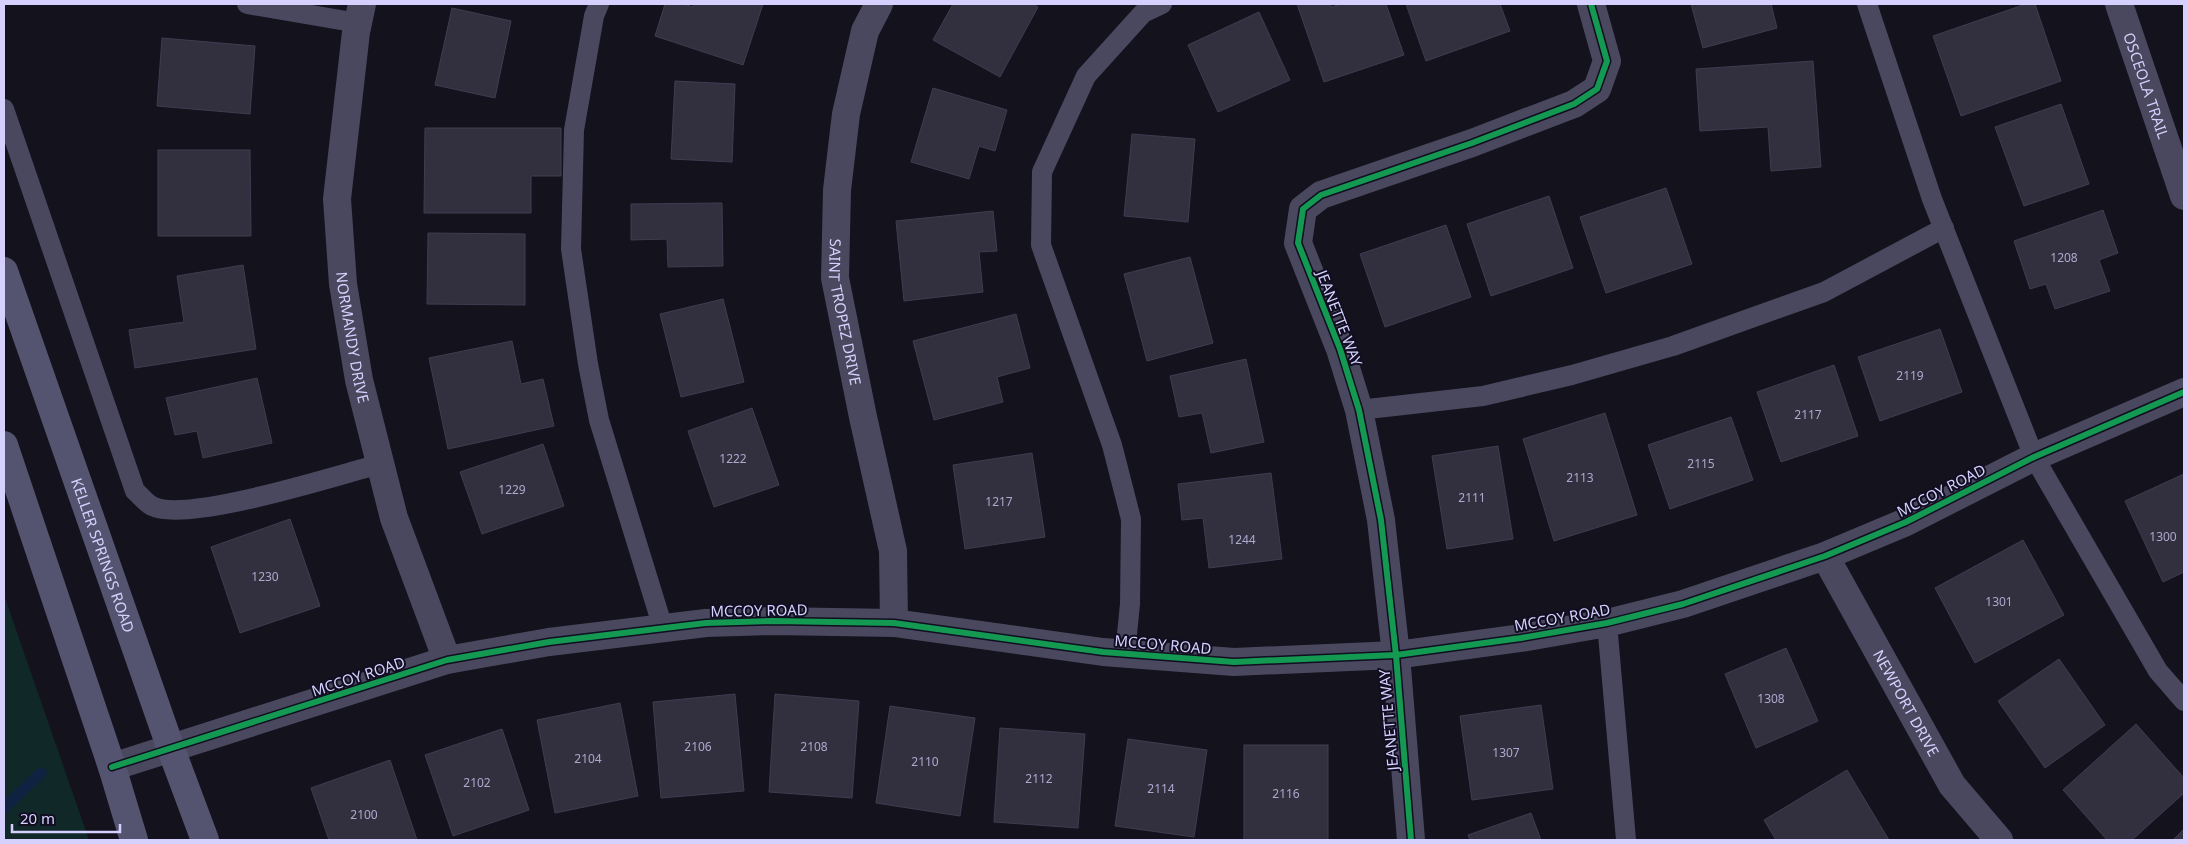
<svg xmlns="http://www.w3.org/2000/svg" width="2188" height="844" viewBox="0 0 2188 844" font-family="'Noto Sans',sans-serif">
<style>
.park{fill:#112828}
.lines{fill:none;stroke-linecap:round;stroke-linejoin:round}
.stream{stroke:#0f2242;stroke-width:11}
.building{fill:#32303f;stroke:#403c51}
.service{stroke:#49485e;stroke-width:20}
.minor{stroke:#49485e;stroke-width:28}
.tertiary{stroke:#49485e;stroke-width:28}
.secondary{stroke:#555470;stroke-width:28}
.cycleway-casing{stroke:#110e21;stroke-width:9}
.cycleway{stroke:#139951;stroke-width:6}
.labels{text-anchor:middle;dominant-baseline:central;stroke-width:4;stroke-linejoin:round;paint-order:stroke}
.number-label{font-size:12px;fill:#aca8ce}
.street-label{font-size:15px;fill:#d5d0fd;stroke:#110e21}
</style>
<rect width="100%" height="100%" fill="#14121d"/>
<path class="park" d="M4 595 89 840H4Z"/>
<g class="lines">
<path class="stream" d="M4 808 41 773"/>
</g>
<g class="building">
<path d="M665 4H683L693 7 694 4H763L743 65 655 36Z"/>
<path d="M953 4H1032L1038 7 1000 77 933 40Z"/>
<path d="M1297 4H1330L1331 7 1342 4H1386L1404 55 1324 82Z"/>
<path d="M1406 4H1500L1510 31 1426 61Z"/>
<path d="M1691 4H1771L1777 28 1703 48Z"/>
<path d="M2026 4H2035L2061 81 1961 116 1933 36Z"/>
<path d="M452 8 511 21 495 98 435 85Z"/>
<path d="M1259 12 1290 80 1218 112 1188 45Z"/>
<path d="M162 38 255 46 250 114 157 106Z"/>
<path d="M1813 61 1821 167 1771 171 1768 127 1700 131 1696 69Z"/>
<path d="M675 81 735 84 732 162 671 159Z"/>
<path d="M933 88 1007 110 995 151 979 146 969 179 911 162Z"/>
<path d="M2061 104 2089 184 2024 206 1995 127Z"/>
<path d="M425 128H561V176H531V213H424Z"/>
<path d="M1132 134 1195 139 1188 222 1124 216Z"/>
<path d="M158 150H250L251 236H158Z"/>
<path d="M1666 188 1692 264 1606 293 1580 217Z"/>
<path d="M1549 196 1573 268 1491 296 1467 224Z"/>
<path d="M722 203 723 266 668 267 667 239 631 240V204Z"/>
<path d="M2103 210 2118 253 2099 260 2110 291 2055 309 2046 284 2030 289 2014 241Z"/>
<path d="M993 211 997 251 979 252 983 292 904 301 896 221Z"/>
<path d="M1446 225 1471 297 1385 327 1360 254Z"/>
<path d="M428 233 525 234V305L427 304Z"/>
<path d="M1190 257 1213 343 1147 361 1124 274Z"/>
<path d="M243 265 256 349 135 368 129 330 184 322 177 276Z"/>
<path d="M723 299 744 382 681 397 660 314Z"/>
<path d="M1016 314 1030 368 997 377 1003 402 934 420 913 341Z"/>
<path d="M1940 329 1962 392 1880 421 1858 357Z"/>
<path d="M512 341 521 384 543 379 554 426 448 449 429 358Z"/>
<path d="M1246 359 1264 442 1211 453 1202 413 1179 417 1170 376Z"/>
<path d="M1834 365 1858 436 1781 462 1757 392Z"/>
<path d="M257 378 272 443 203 458 197 431 175 435 166 398Z"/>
<path d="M752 408 779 485 714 507 688 431Z"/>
<path d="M1605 413 1637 515 1554 541 1523 439Z"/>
<path d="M1731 417 1753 480 1670 509 1648 445Z"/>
<path d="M543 444 564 506 482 534 460 472Z"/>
<path d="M1498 446 1513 539 1447 549 1432 456Z"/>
<path d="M1032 453 1045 537 965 549 953 465Z"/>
<path d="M1271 473 1282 559 1209 568 1203 518 1182 520 1178 484Z"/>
<path d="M2184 474V572L2163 582 2125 501Z"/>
<path d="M290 519 320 606 240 633 211 547Z"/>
<path d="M2023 540 2064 615 1975 663 1935 588Z"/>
<path d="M1786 648 1818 721 1756 748 1725 674Z"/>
<path d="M2059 659 2105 725 2045 768 1998 701Z"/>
<path d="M735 694 744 791 661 798 653 702Z"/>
<path d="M775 694 859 701 852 798 769 792Z"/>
<path d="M620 703 638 796 555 813 537 720Z"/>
<path d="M1541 705 1553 789 1472 800 1460 716Z"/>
<path d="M890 706 975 718 960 816 876 803Z"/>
<path d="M2136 724 2184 778V793L2132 840H2107L2063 790Z"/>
<path d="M1000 728 1085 734 1078 828 994 822Z"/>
<path d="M502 729 529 810 453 836 425 755Z"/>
<path d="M1128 739 1207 750 1194 837 1115 826Z"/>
<rect x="1244" y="745" width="84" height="95"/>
<path d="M390 760 417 840H329L311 788Z"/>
<path d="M1847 770 1889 840H1776L1764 820Z"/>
<path d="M1531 813 1541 840H1470L1468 835Z"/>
<path d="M2184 829V840H2173Z"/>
</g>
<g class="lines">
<g class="service">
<path d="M247 4 358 23"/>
<path d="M599 4 594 16 574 130 571 249 588 364 599 420 663 628"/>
<path d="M1867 4 1932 199 2034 457 2158 671 2184 701"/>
<path d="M4 109 135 491C140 495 146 503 152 506 186 524 337 475 380 464"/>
<path d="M1359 410 1483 396 1572 375 1673 346 1824 292 1944 228"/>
<path d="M1607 623 1626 840"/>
<path d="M1125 654 1130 604 1131 519 1112 445 1041 245 1042 172 1086 76 1143 13 1162 4"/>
</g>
<g class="minor">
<path id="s1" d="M362 4 356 32 337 199 343 284 359 380 394 518 447 660"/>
<path id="s2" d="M879 4 865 31 846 114 837 190 835 278 863 417 893 551 894 623"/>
<path id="s3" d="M2119 4 2184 196"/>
<path id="s4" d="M1825 556 1952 785 1999 840"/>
<path d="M1411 840 1396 655 1381 520 1359 410 1340 349 1298 243 1303 209 1321 195 1472 143 1574 104 1597 89 1607 61 1591 4"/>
</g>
<path class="tertiary" d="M112 767 447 660 549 642 706 623 773 621 894 623 1103 652 1234 662 1396 655 1521 638 1607 623 1683 604 1825 556 1906 522 2034 457 2184 392"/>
<g class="secondary">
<path id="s5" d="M4 271 171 749 205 840"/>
<path d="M4 445 112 767 134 840"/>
</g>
<g class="cycleway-casing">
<g id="cycleway">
<path d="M112 767 447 660 549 642 706 623 773 621 894 623 1103 652 1234 662 1396 655 1521 638 1607 623 1683 604 1825 556 1906 522 2034 457 2184 392"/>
<path d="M1411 840 1396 655 1381 520 1359 410 1340 349 1298 243 1303 209 1321 195 1472 143 1574 104 1597 89 1607 61 1591 4"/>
</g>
</g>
<use href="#cycleway" class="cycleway"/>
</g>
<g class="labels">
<g class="number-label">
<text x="2064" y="257">1208</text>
<text x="1910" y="375">2119</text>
<text x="1808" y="414">2117</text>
<text x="733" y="458">1222</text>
<text x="1701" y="463">2115</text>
<text x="1580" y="477">2113</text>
<text x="512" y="489">1229</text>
<text x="1472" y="497">2111</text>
<text x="999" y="501">1217</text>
<text x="2163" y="536">1300</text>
<text x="1242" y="539">1244</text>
<text x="265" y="576">1230</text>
<text x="1999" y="601">1301</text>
<text x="1771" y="698">1308</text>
<text x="698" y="746">2106</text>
<text x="814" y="746">2108</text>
<text x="1506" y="752">1307</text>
<text x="588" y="758">2104</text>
<text x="925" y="761">2110</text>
<text x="1039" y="778">2112</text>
<text x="477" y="782">2102</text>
<text x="1161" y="788">2114</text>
<text x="1286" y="793">2116</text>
<text x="364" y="814">2100</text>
</g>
<g class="street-label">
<text stroke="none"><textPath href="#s3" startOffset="86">OSCEOLA TRAIL</textPath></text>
<text stroke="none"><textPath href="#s2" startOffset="315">SAINT TROPEZ DRIVE</textPath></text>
<text transform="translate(1340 318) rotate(69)">JEANETTE WAY</text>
<text stroke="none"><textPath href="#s1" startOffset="336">NORMANDY DRIVE</textPath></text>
<text transform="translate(1941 490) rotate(-27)">MCCOY ROAD</text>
<text stroke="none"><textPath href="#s5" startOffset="301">KELLER SPRINGS ROAD</textPath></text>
<text transform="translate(759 610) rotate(-1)">MCCOY ROAD</text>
<text transform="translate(1562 617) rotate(-10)">MCCOY ROAD</text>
<text transform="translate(1163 644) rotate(5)">MCCOY ROAD</text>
<text transform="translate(358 676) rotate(-18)">MCCOY ROAD</text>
<text stroke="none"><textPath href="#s4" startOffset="168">NEWPORT DRIVE</textPath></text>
<text transform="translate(1388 720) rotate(-95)">JEANETTE WAY</text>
</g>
</g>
<rect width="2188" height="844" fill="none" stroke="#d5d0fd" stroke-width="10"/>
<path d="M12 824v8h108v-8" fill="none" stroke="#d5d0fd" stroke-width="2.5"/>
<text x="20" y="824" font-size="15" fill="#d5d0fd" stroke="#110e21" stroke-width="4" paint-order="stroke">20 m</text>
</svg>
